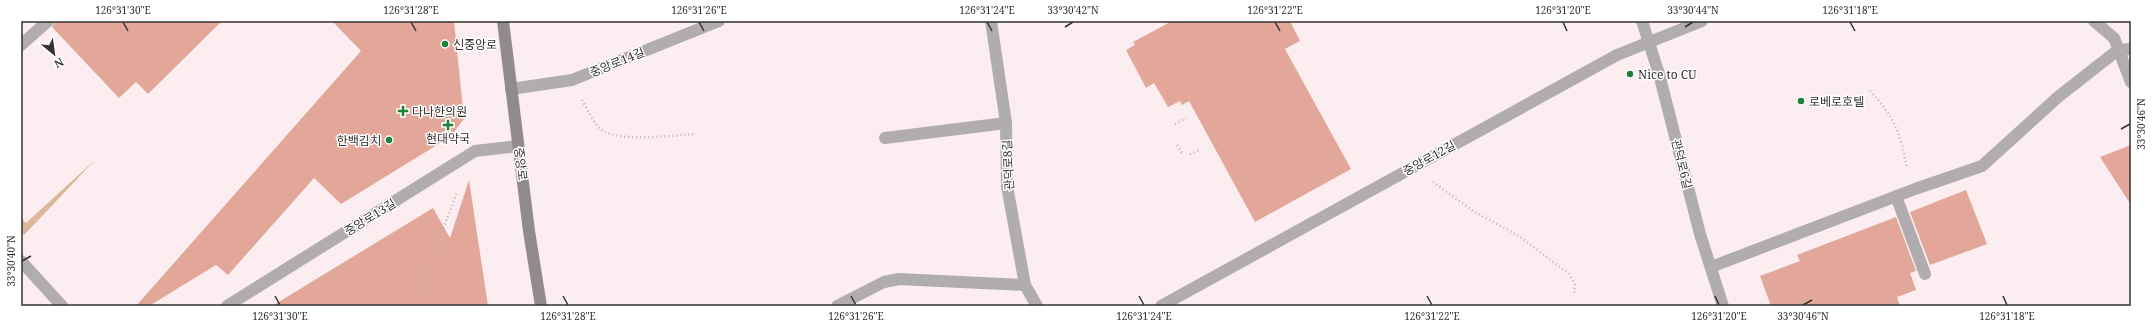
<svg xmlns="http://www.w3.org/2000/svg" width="2152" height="327" viewBox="0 0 2152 327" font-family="'Noto Serif','Noto Sans KR',serif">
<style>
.green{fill:#dbb89a}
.building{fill:#e2a798}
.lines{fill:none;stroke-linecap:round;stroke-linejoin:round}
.path{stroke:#bfb3b5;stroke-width:2.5;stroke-dasharray:1 3;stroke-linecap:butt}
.lane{stroke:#b1acaf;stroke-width:12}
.street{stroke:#b1acaf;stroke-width:12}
.secondary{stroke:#918b8f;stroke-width:12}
.ticks{fill:none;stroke:#353031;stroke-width:1.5}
.poi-dot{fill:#1a8136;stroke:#fff;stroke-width:1.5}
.labels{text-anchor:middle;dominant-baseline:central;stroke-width:3;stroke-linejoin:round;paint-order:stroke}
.poi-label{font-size:12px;fill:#353031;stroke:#fff;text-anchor:start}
.street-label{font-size:12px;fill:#353031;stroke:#fff}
.neatline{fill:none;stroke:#353031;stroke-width:1.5}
.ticks-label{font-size:10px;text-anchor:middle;fill:#353031}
</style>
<rect width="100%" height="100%" fill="#fceef0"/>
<path class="green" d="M95 160 27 232 24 235 21 231V218L26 223Z"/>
<g class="building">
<path d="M55 21H222L148 94 136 82 119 98 52 27Z"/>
<path d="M332 21H454L464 119 450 137 341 204 314 178 228 275 216 265 149 306H136L361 51Z"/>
<path d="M1172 21H1290L1300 41 1285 49 1351 169 1255 222 1189 101 1182 105 1180 101 1168 107 1154 83 1146 88 1126 50 1135 45 1133 42Z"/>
<path d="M2131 145V205L2100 157Z"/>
<path d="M469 180 488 306H272L433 208 450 238Z"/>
<path d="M1966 190 1987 244 1930 265 1910 212Z"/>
<path d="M1896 217 1916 271 1910 273 1916 290 1897 297 1900 306H1771L1760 276 1800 261 1797 255Z"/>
</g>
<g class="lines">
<g class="path">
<path d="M1870 91C1894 116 1901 135 1907 168"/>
<path d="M582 100C587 109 592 119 598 127 612 144 674 135 695 134"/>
<path d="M1175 124 1186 118"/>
<path d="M1177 145 1182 153"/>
<path d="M1190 154 1199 150"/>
<path d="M1433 182 1473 211 1519 236 1569 274 1575 284 1574 294"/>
<path d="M412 306 417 298 457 192"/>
</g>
<g class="lane">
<path d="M2094 21 2114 38 2131 82"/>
<path d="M885 138 1006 123"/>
<path d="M1896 196 1925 274"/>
<path d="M1711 267 1915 189 1982 166 2058 97 2118 50 2131 49"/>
<path d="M837 306 884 282 899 279 1025 285"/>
</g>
<g class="street">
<path d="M991 21 1006 123 1007 186 1025 285 1037 306"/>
<path d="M1642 21 1659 74 1700 234 1723 306"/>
<path d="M21 45 48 21"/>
<path d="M511 89 572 80 719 21"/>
<path d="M21 261 62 306"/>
<path d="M227 306 475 151 518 146"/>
<path d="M1161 306 1617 55 1702 21"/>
</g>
<path class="secondary" d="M503 21 529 231 541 306"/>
</g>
<path class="ticks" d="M123 22 128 31M411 22 416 31M699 22 704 31M987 22 992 31M1275 22 1280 31M1563 22 1567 31M1850 22 1855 31M1065 27 1073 22M1685 27 1693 22M2121 129 2130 124M22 261 31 256M275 296 280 305M563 296 568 305M851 296 856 305M1139 296 1144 305M1427 296 1432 305M1715 296 1719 305M2003 296 2007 305M1803 305 1812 300"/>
<g class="poi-dot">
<circle cx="445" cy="44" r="4"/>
<circle cx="1630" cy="74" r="4"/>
<circle cx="1801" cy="101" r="4"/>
<path d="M401 105h4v4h4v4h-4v4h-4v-4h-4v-4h4z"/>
<path d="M446 119h4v4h4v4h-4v4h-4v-4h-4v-4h4z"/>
<circle cx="389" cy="140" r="4"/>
</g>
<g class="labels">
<g class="poi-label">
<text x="453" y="44">신중앙로</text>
<text x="1638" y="74">Nice to CU</text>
<text x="1809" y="101">로베로호텔</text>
<text x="412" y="111">다나한의원</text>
<text x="448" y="138" text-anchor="middle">현대약국</text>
<text x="381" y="140" text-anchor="end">한백김치</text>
</g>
<g class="street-label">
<text transform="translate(617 62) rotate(-22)">중앙로14길</text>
<text transform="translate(1429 158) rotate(-29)">중앙로12길</text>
<text transform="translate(521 164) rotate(83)">중앙로</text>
<text transform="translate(1682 164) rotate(76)">관덕로6길</text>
<text transform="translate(1008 165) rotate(-93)">관덕로8길</text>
<text transform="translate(370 217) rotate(-32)">중앙로13길</text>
</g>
</g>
<rect width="2152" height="327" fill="none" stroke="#ffffff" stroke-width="44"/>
<g transform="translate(54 54) rotate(151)" stroke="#ffffff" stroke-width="3" paint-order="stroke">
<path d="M0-3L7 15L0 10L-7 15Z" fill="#353031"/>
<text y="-6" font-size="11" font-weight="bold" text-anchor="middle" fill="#353031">N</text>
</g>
<rect x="22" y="22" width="2108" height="283" class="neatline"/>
<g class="ticks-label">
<text x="123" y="14">126°31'30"E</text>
<text x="411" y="14">126°31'28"E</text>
<text x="699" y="14">126°31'26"E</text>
<text x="987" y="14">126°31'24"E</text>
<text x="1073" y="14">33°30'42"N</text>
<text x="1275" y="14">126°31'22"E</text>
<text x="1563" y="14">126°31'20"E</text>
<text x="1693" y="14">33°30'44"N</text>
<text x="1850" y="14">126°31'18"E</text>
<text transform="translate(2141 124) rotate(-90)" y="4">33°30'46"N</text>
<text transform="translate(11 261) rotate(-90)" y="4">33°30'40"N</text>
<text x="280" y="320">126°31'30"E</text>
<text x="568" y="320">126°31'28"E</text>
<text x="856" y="320">126°31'26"E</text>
<text x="1144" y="320">126°31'24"E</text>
<text x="1432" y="320">126°31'22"E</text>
<text x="1719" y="320">126°31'20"E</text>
<text x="1803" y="320">33°30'46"N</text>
<text x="2007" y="320">126°31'18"E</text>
</g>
</svg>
